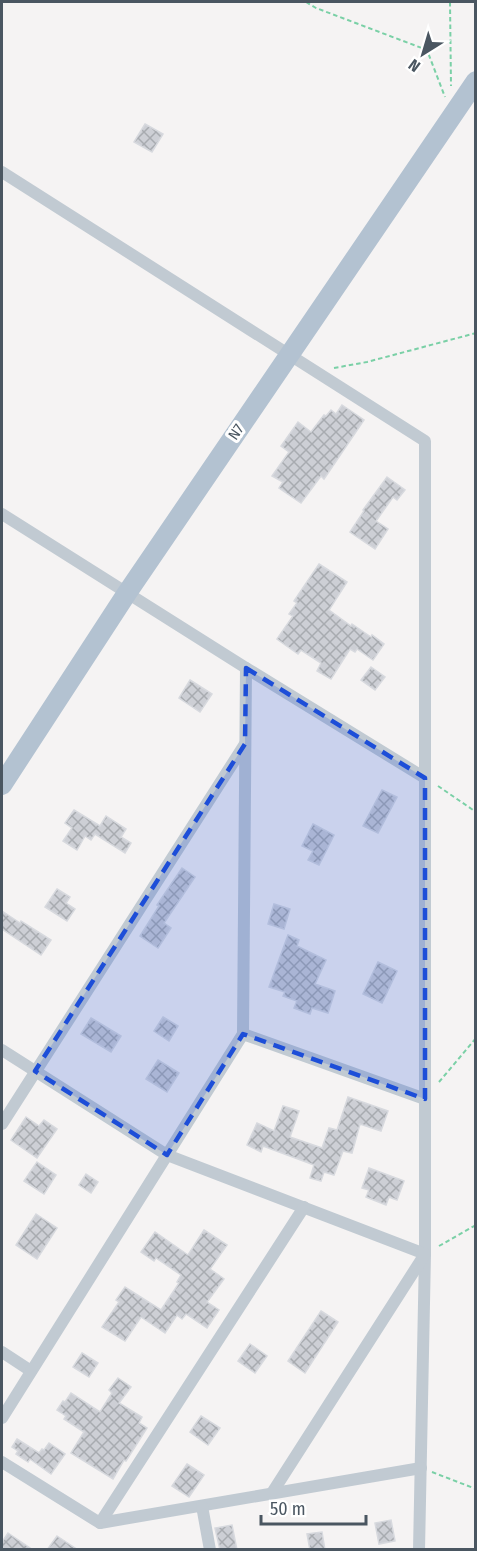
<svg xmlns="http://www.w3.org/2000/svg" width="477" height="1551" viewBox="0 0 477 1551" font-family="'Fira Sans Condensed',sans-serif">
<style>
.building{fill:url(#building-cross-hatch);stroke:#d7d9de;stroke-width:1.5}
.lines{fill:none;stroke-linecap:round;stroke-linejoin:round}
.path{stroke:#7ad0a6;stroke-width:2;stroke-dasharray:4.5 3;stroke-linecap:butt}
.street{stroke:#c1cad2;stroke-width:12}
.primary{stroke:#b3c2d1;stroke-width:20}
.marked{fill:#1d4ed8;fill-opacity:0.2;stroke:#1d4ed8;stroke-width:4.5;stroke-dasharray:12 8;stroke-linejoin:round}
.labels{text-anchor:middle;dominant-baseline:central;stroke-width:6;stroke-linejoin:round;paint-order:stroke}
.street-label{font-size:15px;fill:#4a5661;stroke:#fff}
</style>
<defs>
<pattern id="building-cross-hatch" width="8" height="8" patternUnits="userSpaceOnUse" patternTransform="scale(1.5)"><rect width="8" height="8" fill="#cdcfd5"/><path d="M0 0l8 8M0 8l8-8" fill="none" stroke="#a8abb0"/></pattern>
</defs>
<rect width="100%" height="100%" fill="#f5f3f3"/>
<g class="building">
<path d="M145 124 163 134 152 152 134 142Z"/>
<path d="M342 405 364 420 324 479 321 476 301 503 279 488 283 482 272 476 289 452 281 446 298 422 311 432 324 415 326 416 331 410 336 414Z"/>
<path d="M387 477 405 490 397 500 393 497 376 521 388 529 375 549 350 532 364 511 363 510Z"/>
<path d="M319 564 347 582 329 610 351 626 352 624 371 637 372 635 384 644 373 660 357 649 355 652 350 649 331 679 317 671 321 663 301 650 298 654 277 639 293 616 289 614 297 603 294 601Z"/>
<path d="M371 667 385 677 375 690 361 680Z"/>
<path d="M190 680 212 694 200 712 179 698Z"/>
<path d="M382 790 397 797 378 833 363 826Z"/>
<path d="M74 810 100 826 106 816 126 829 121 837 131 843 125 853 95 834 91 840 85 836 77 850 63 841 72 828 65 823Z"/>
<path d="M313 824 334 835 319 865 308 860 313 851 302 846Z"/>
<path d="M182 868 195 877 164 923 171 928 158 948 140 936 159 906 157 905Z"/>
<path d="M57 889 70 897 66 903 75 909 67 921 45 907Z"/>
<path d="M274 904 290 909 284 929 268 924Z"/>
<path d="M2 911 20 923 21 921 51 940 41 955 2 929Z"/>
<path d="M288 935 299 940 297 946 326 960 315 984 335 991 328 1013 312 1008 310 1014 294 1008 297 1001 283 996 285 992 269 987Z"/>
<path d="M378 962 397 971 382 1003 363 994Z"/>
<path d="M163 1017 178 1026 169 1041 154 1031Z"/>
<path d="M91 1018 121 1036 111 1052 81 1034Z"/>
<path d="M158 1060 179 1073 167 1092 146 1079Z"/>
<path d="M348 1097 388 1111 381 1131 360 1124 352 1153 343 1151 334 1175 324 1172 321 1181 310 1178 314 1165 263 1146 261 1152 247 1145 257 1123 274 1131 283 1106 299 1111 290 1137 322 1148 329 1128 337 1130Z"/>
<path d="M26 1117 39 1126 44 1120 57 1129 37 1158 11 1140Z"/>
<path d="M37 1162 56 1175 44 1194 24 1181Z"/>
<path d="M369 1168 404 1181 397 1200 389 1197 386 1205 366 1197 369 1190 362 1188Z"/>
<path d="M86 1174 98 1182 91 1193 79 1185Z"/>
<path d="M36 1214 57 1228 37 1259 16 1245Z"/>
<path d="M204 1230 227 1245 210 1269 224 1279 207 1302 219 1310 207 1328 186 1314 182 1319 177 1315 165 1333 141 1317 125 1341 102 1327 119 1302 116 1300 125 1287 161 1310 179 1283 177 1282 181 1275 156 1258 154 1261 141 1252 155 1232 188 1255Z"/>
<path d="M321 1311 338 1322 305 1373 288 1361Z"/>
<path d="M250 1344 267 1356 255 1373 238 1361Z"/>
<path d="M82 1353 98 1363 89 1377 73 1367Z"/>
<path d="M118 1378 131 1387 119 1403 142 1417 139 1423 147 1428 126 1461 124 1460 113 1479 71 1453 84 1432 64 1419 66 1416 57 1410 63 1401 65 1402 71 1393 100 1412 112 1393 109 1390Z"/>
<path d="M201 1416 220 1428 208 1445 190 1432Z"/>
<path d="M17 1439 39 1453 42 1449 44 1450 49 1443 65 1454 51 1474 30 1459 28 1462 16 1454 18 1451 12 1447Z"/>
<path d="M187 1464 204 1475 189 1497 172 1486Z"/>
<path d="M391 1520 395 1541 379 1544 375 1523Z"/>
<path d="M232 1525 237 1550H220L215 1528Z"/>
<path d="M322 1532 325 1550H310L307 1534Z"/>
<path d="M8 1533 33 1550H2V1542Z"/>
<path d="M57 1536 78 1550H47Z"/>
</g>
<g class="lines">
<g class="path">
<path d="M306 2 316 8 427 50 445 97"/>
<path d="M450 2 451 86"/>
<path d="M334 368 367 362 476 333"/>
<path d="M438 786 476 812"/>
<path d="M439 1082 476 1038"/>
<path d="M439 1246 476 1225"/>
<path d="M432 1472 476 1489"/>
</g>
<g class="street">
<path d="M2 172 425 441V1254L419 1550"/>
<path d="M2 514 246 668 425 778"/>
<path d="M243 1034 425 1099"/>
<path d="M2 1050 167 1155 425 1254 272 1493"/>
<path d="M2 1124 245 744"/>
<path d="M2 1352 31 1371"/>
<path d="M2 1418 243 1034 246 668"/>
<path d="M2 1462 100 1523 421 1468"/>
<path d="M202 1506 210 1550"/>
<path d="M100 1523 304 1207"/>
</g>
<path class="primary" d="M2 785 127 593 476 81"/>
</g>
<path class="marked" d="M246 668 425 778V1099L243 1034 167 1155 35 1071 245 744Z"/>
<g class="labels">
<g class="street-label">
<text transform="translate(236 432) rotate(-56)">N7</text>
</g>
</g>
<rect width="477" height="1551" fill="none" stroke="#4a5661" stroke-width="6"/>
<g transform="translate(423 54) rotate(217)" stroke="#ffffff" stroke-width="4.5" paint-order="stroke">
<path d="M0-4.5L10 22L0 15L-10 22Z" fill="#4a5661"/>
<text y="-9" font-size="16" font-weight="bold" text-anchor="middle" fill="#4a5661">N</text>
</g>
<path d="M261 1515v9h105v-9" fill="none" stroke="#4a5661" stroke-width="3"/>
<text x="270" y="1515" font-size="18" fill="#4a5661" stroke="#ffffff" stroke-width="4.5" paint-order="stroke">50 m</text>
</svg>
